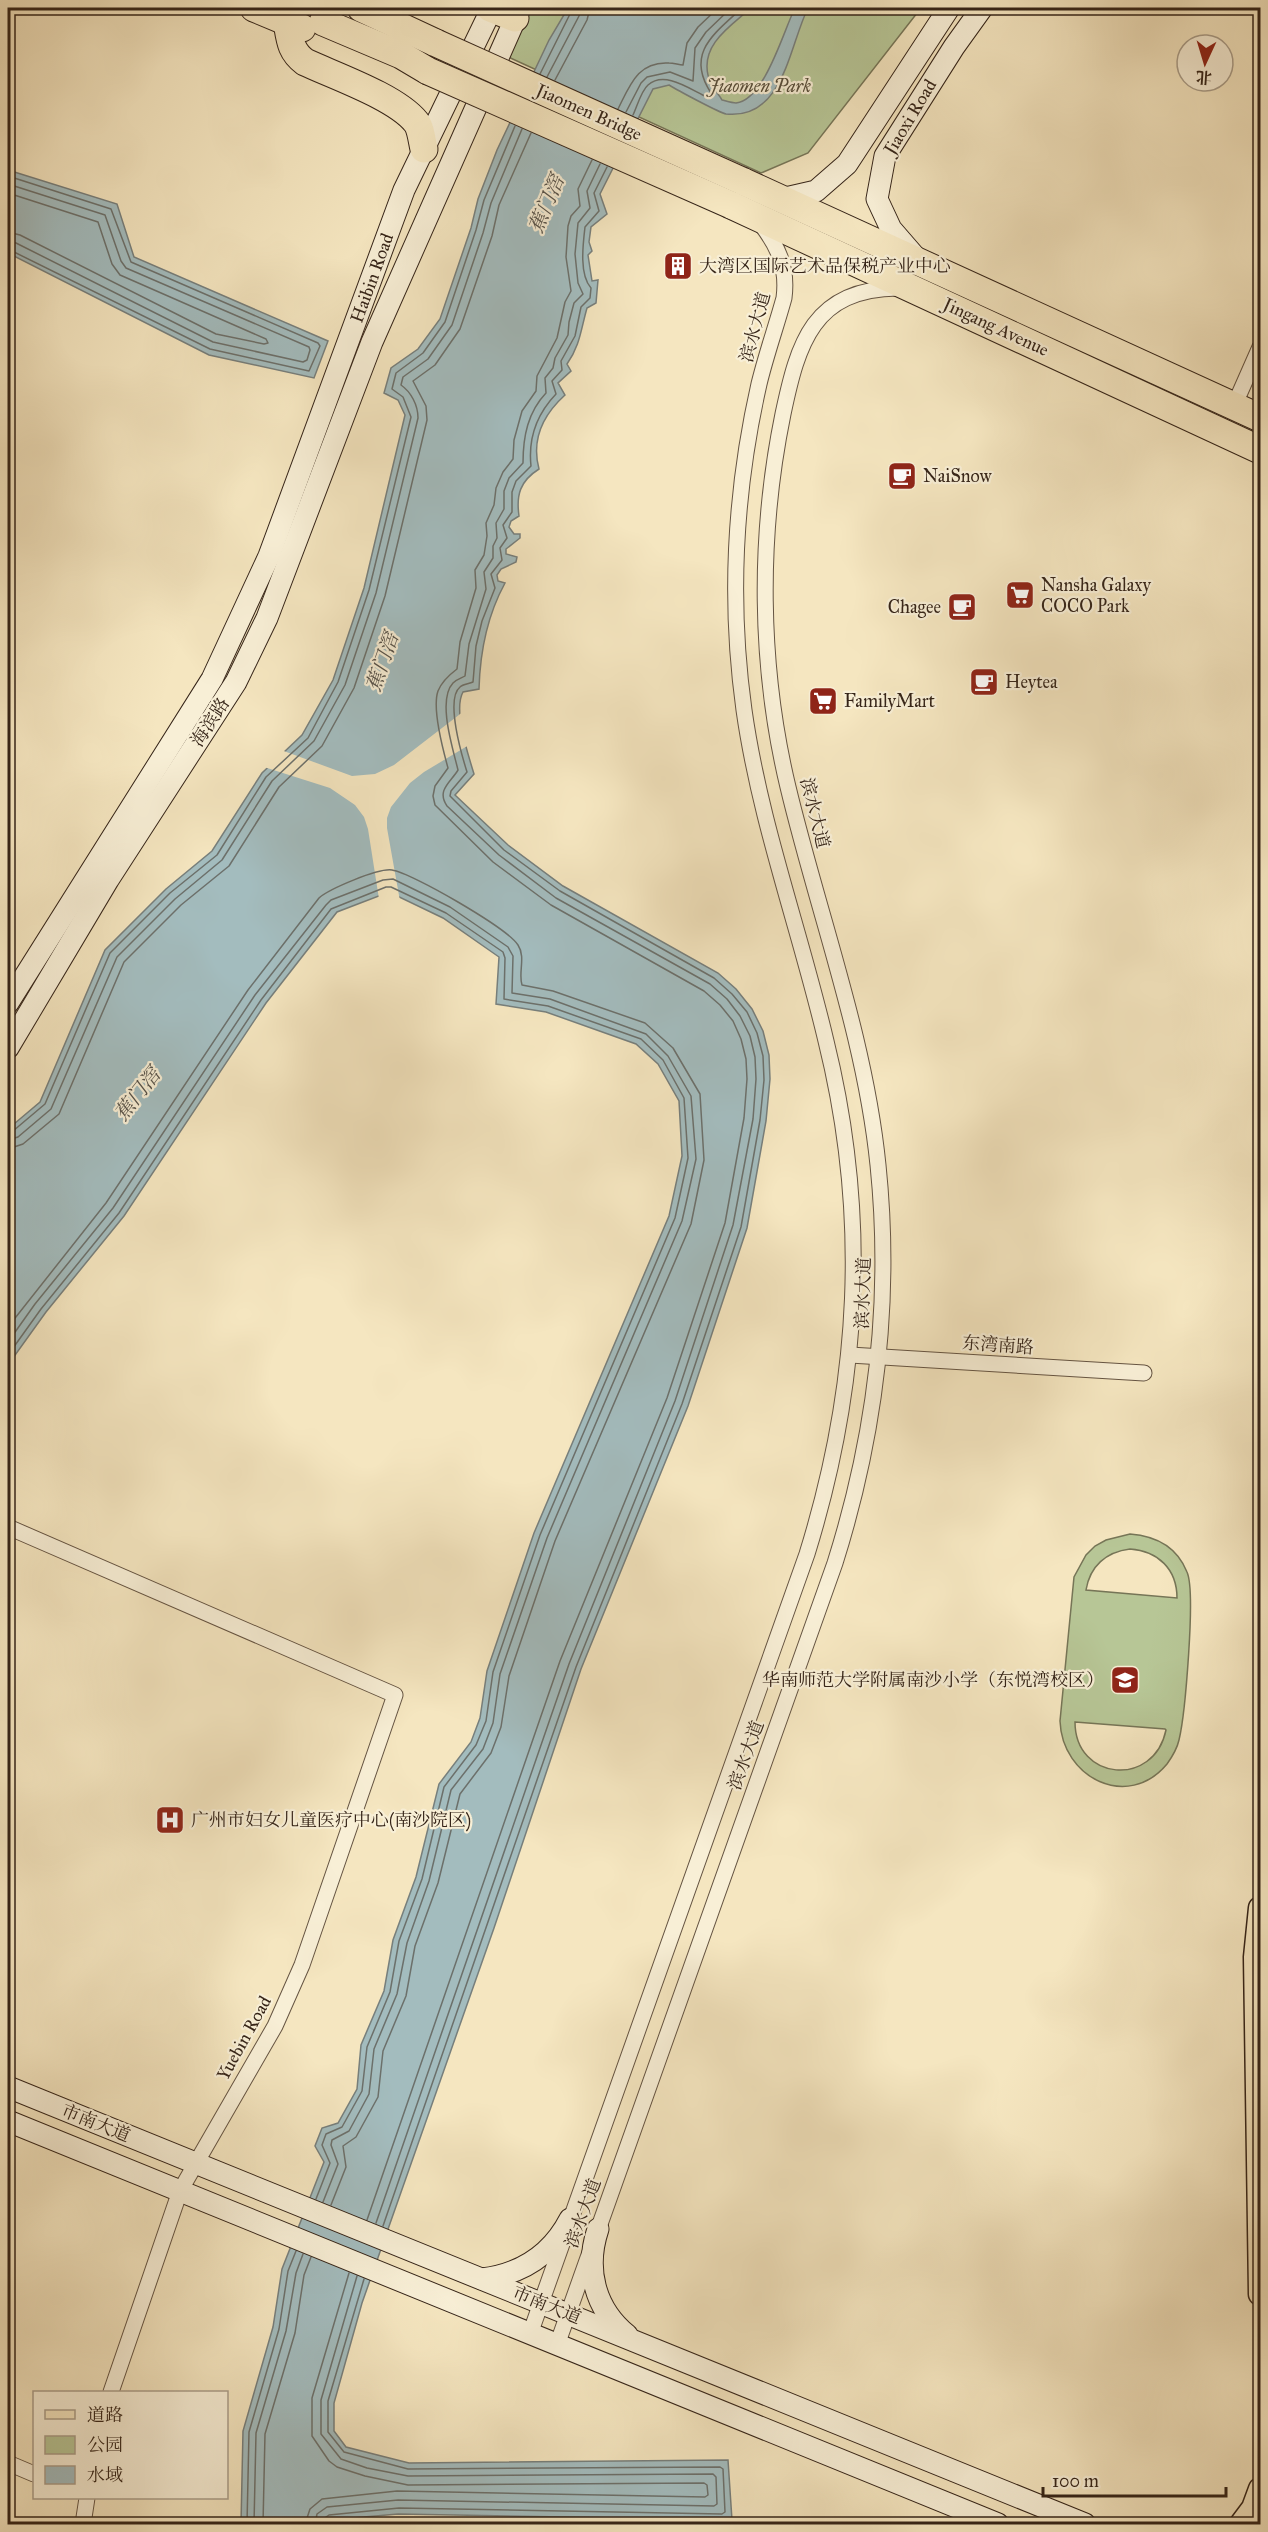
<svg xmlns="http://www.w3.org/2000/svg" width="1268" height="2532" viewBox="0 0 1268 2532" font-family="'IM FELL Great Primer','Noto Serif SC',serif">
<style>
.green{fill:#b7c696;stroke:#767557;stroke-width:1.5;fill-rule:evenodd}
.water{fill:#a3bcbe;stroke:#777f7c;stroke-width:1.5}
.pier{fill:#f5e6c0}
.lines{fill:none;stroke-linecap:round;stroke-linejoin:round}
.shore{stroke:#6c706b;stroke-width:1.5}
.street-casing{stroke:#655442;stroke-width:17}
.secondary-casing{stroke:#352418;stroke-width:23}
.primary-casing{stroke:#352418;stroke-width:25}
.highway-casing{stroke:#352418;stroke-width:29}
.street{stroke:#f8efd6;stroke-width:15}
.secondary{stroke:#f8efd6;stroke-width:21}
.primary{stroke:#f5e6c0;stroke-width:22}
.highway{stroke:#f5e6c0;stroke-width:27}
.highway-bridge-casing{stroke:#352418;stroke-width:29;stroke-linecap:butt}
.highway-bridge{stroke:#f5e6c0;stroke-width:27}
.labels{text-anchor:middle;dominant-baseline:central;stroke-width:4.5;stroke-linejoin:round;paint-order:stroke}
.park-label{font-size:18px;font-style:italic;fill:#564c38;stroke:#f8efd6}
.street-label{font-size:18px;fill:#352418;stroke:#f8efd6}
.poi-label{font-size:18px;fill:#352418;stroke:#f8efd6;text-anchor:start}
.water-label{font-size:20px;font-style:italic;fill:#56524a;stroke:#f8efd6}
</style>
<rect width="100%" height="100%" fill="#f5e6c0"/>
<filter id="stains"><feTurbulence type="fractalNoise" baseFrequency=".00333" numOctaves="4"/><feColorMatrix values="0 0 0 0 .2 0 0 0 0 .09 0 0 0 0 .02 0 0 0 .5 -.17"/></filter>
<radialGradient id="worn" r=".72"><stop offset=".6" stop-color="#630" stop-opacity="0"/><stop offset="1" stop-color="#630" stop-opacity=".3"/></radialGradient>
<g class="green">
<path d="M532 8H921L808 153 761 173 506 56Z"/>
<path d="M1130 1534C1156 1536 1177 1547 1187 1572 1196 1592 1185 1715 1179 1740 1177 1749 1172 1757 1167 1764 1128 1811 1062 1778 1060 1721L1074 1577 1086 1555 1095 1546 1106 1540ZM1130 1549C1158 1551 1177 1569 1177 1598L1086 1590C1090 1566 1106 1552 1130 1549ZM1075 1722 1165 1729 1166 1730C1154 1788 1075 1781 1075 1722Z"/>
</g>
<g class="water">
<path d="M568 8H751C731 26 701 44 708 75 709 84 718 93 722 100 726 101 732 103 736 103 765 100 784 29 795 8H808C789 46 784 120 726 114 720 113 677 90 669 85L653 89 600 194 607 214 591 227 589 242 592 251 588 255 592 281 598 280 596 303 587 308C581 329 580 346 567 364L571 371 558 383 565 395C543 415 531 439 539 469 520 481 516 495 519 516L511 521 509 527 514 534H520V538L506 549V554L517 557 516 562 501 569 497 575 498 581 505 583C487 616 480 652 479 689L463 692C453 710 468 754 474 774L455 795 508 845 563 886 718 973 736 989 752 1009 763 1031 769 1055 770 1079 766 1121 747 1228 688 1406 581 1669 494 1928 362 2303 334 2403V2431L346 2447 409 2463 728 2460 732 2520 398 2514 330 2520 325 2524H241L243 2431 273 2327 282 2269 324 2162 315 2146 322 2128 338 2123 357 2089 361 2045 384 1991 393 1940 416 1877 439 1784 471 1742 480 1718 487 1671 534 1533 669 1216 682 1156 679 1101 658 1064 636 1044 546 1012 496 1004 499 957 443 918 389 892 337 912 266 1003 124 1216 46 1312 8 1365V1129L40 1102 105 950 166 889 212 851 262 773 302 735 333 680 364 588 405 415 398 400 384 393 391 368 418 349 440 319 471 228 478 199 497 150 549 40Z"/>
<path d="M8 170 117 204 134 257 328 341 314 378 209 355 8 253Z"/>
</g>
<path class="pier" d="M464 711 469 745 424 772 410 783 391 807 387 818V828L400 901 388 895 379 899 368 829 364 817 355 805 330 788 264 767 281 750 352 776 375 774 394 765Z"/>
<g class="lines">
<g class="shore">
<path d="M540 74 573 8"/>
<path d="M547 77 579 16 581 8"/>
<path d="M555 80 587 20 590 8"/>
<path d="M618 109C630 85 638 61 669 63 674 63 679 65 683 65L687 43 698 27 718 8"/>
<path d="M626 112 641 83 647 77 670 72 693 81 695 48 706 32 731 8"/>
<path d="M633 115C637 107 641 91 648 85 665 70 691 90 707 97H710L711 93C685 53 714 34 742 8"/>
<path d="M8 176 111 209 131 262 318 343 320 346 309 371 210 349 8 249"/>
<path d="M8 184 105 215 121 261 126 268 309 347 310 350 307 360 303 362 213 342 16 243 8 241"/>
<path d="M8 193 98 222 112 264 120 275 266 339 268 343 264 344 216 334 20 235 8 232"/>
<path d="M8 1132 13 1131 45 1104 110 953 170 893 217 855 266 777 308 738 338 682 369 590 411 417 403 397 392 389 396 373 423 353 445 322 476 230 484 200 515 126"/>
<path d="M8 1140 18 1137 51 1109 117 957 175 899 222 860 272 781 314 741 345 685 376 593 418 418C418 405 411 392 401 385L403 377 428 359 452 325 483 233 491 203 522 129"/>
<path d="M8 1149 23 1144 59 1114 124 962 181 905 229 866 279 787 322 746 354 688 385 596 427 420 426 406 413 381 435 365 460 329 492 236 499 205 531 133"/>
<path d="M8 1327 106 1203 248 990 319 898C329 889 378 868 392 870 412 873 507 928 518 945 526 957 518 973 522 985L553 991 645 1023 673 1048 700 1094 704 1160 691 1224 555 1541 509 1676 501 1727 491 1753 460 1794 438 1883 415 1946 406 1996 383 2051 378 2097 356 2137 343 2146 346 2167 331 2205"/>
<path d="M8 1342 35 1304 113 1208 255 995 326 905 331 900 383 880 393 879 450 907 508 947 513 956 512 993 550 999 646 1034 668 1056 691 1096 696 1159 682 1221 547 1538 500 1674 493 1723 483 1749 451 1790 429 1881 407 1943 397 1994 374 2049 369 2094 349 2131 332 2140 331 2145 338 2164 323 2202"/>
<path d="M8 1355 41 1309 119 1213 261 1000 331 909 386 887H391L446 913 503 952 505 958 504 999 548 1006 641 1039 663 1060 684 1098 688 1158 675 1218 540 1535 493 1672 486 1721 476 1745 444 1787 422 1879 399 1941 390 1992 367 2047 362 2091 342 2127 326 2134 322 2145 330 2163 316 2199"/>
<path d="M367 2220 560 1661 667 1398 725 1223 744 1118 747 1079 746 1059 741 1039 733 1021 720 1005 704 991 551 905 493 862 435 805 433 796 435 786 448 768C443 750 432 708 438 691 442 681 449 675 457 669L460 642 476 588 475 570 484 555 487 536 486 523 494 505 496 488 503 472 513 459 514 440 522 411 536 391 537 376 557 338 565 302 571 291 566 257 568 226 571 216 580 206 578 189 592 160"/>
<path d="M376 2223 569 1664 675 1401 733 1225 753 1119 756 1079 755 1057 750 1036 740 1016 727 999 710 984 556 898 499 855 447 806C436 790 451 782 458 770 453 749 437 700 453 683 457 679 462 678 465 676L469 644 486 589 484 572 493 558V546L497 538 496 523 504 509V491L509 478 523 463C523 436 528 412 546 393L545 378 553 368 555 358 568 335 569 322 574 303 583 294 578 283 575 254 578 223 590 208 587 191 600 164"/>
<path d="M383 2226 576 1667 682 1404 741 1227 760 1120 764 1080 763 1056 757 1033 747 1012 732 994 714 978 560 891 504 850 450 796 451 791 467 772C462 756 445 699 460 687 463 684 469 684 473 682L476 646 482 621 495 588 491 574 502 560 500 548 507 538 503 525 512 512V492L516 481 531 466C528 438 536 415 556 394L552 381 562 370 561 361 575 336 581 307 590 298 591 288C579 275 583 244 585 227L599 211 594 193 607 167"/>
<path d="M247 2524 249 2432 279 2329 288 2271 296 2251"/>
<path d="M254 2524 256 2433 286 2331 296 2273 303 2254"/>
<path d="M263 2524 265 2434 295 2333 304 2275 311 2257"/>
<path d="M305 2524 310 2509 322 2499 397 2491 705 2497 708 2495 707 2485 704 2483 408 2485 365 2476 337 2467 329 2461 312 2436V2398L349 2273"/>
<path d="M315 2524 317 2514 327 2507 398 2500 714 2506 717 2504 716 2477 713 2474 408 2476 367 2468 341 2459 321 2434V2400L357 2276"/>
<path d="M322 2524 323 2519 329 2515 399 2508 722 2514 725 2512 723 2469 720 2467 408 2469 344 2452 328 2432V2401L364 2279"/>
</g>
<g class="street-casing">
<g id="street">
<path d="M1234 406 1260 347"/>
<path d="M850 1355 1144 1373"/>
<path d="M8 1527 395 1695 302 1965 275 2026 180 2191 111 2392"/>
<path d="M530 2334 807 1554C860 1383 869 1215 826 1041 800 930 760 823 744 710 729 602 735 490 759 384 766 355 776 327 784 298 788 267 778 246 760 223"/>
<path d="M557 2345 835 1563C876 1433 892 1301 878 1165 865 1036 818 913 788 787 759 666 758 536 783 414 798 343 813 289 898 288"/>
<path d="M8 2463 34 2474"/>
<path d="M83 2524 87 2498"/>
</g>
</g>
<g class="secondary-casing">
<g id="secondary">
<path d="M781 199 816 191 847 164 949 8"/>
<path d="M917 259 891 229 877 199 885 156 954 47 982 8"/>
<path d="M8 1003 212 679 269 556 404 190 492 8"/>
<path d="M8 1048 108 880 236 682 267 618 372 342 520 8"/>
<path d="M8 2087 1085 2524"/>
<path d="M8 2121 998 2524"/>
<path d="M598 2229C585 2268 594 2308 627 2335"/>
<path d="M482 2279C522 2274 552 2254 570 2219"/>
</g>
</g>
<g class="primary-casing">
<g id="primary">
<path d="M1260 1908 1255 1957 1260 2294"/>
<path d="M1241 2524 1253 2508 1260 2489"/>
</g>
</g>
<g class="highway-casing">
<g id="highway">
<path d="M254 8 302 28"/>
<path d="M361 8 436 43"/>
<path d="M490 8 515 18"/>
<path d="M287 22C290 39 290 51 305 62 335 76 396 97 416 122 421 128 422 141 424 149"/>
<path d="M323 22 401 55 428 71"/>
<path d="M742 181 1260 418"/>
<path d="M731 205 1260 450"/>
</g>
</g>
<use href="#street" class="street"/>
<use href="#secondary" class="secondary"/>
<use href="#primary" class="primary"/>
<use href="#highway" class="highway"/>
<g class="highway-bridge-casing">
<g id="highway-bridge">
<path d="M436 43 742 181"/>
<path d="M428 71 731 205"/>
</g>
</g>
<use href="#highway-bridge" class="highway-bridge"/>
</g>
<defs>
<g id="building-square" transform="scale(1.5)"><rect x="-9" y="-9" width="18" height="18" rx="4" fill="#8f2418" stroke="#f8efd6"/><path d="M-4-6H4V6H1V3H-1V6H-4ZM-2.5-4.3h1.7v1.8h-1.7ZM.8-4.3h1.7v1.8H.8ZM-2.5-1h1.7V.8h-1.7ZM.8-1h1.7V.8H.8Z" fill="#fff"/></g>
<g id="cafe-square" transform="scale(1.5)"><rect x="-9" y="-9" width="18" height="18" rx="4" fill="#8f2418" stroke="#f8efd6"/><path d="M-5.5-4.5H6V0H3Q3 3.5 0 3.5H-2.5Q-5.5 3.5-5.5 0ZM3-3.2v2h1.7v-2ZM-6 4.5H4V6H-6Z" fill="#fff"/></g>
<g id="supermarket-square" transform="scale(1.5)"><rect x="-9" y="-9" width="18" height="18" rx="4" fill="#8f2418" stroke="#f8efd6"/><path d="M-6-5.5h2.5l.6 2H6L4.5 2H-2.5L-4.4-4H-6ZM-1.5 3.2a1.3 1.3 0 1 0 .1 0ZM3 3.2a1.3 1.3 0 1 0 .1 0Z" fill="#fff"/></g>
<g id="school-square" transform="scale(1.5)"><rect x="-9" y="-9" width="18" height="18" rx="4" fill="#8f2418" stroke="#f8efd6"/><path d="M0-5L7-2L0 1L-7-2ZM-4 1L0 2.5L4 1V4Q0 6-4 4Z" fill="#fff"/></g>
<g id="hospital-square" transform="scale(1.5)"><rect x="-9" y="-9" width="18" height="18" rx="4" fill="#8f2418" stroke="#f8efd6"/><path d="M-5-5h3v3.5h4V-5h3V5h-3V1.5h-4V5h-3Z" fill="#fff"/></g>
</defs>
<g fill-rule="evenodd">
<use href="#building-square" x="678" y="266"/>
<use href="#cafe-square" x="902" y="476"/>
<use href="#supermarket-square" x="1020" y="595"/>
<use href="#cafe-square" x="962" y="607"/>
<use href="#cafe-square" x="984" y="682"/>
<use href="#supermarket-square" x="823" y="701"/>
<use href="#school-square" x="1125" y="1680"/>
<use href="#hospital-square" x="170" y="1820"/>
</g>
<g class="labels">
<g class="park-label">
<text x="759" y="86">Jiaomen Park</text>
</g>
<g class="street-label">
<text transform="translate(589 112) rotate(24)">Jiaomen Bridge</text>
<text transform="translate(910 117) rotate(-59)">Jiaoxi Road</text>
<text transform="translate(372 278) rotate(-70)">Haibin Road</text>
<text transform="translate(755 327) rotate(-75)">滨水大道</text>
<text transform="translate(996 327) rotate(25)">Jingang Avenue</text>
<text transform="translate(210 722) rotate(-57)">海滨路</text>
<text transform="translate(815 813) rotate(76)">滨水大道</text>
<text transform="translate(863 1293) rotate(-88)">滨水大道</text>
<text transform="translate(998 1345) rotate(4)">东湾南路</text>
<text transform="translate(746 1755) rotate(-70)">滨水大道</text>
<text transform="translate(244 2038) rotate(-61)">Yuebin Road</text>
<text transform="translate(96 2123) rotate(22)">市南大道</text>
<text transform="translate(583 2213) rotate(-70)">滨水大道</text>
<text transform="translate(547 2305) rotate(22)">市南大道</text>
</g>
<g class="poi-label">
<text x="699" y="266">大湾区国际艺术品保税产业中心</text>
<text x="923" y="476">NaiSnow</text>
<text x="1041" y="585">Nansha Galaxy<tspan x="1041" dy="21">COCO Park</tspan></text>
<text x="941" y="607" text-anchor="end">Chagee</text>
<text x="1005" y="682">Heytea</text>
<text x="844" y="701">FamilyMart</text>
<text x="1104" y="1680" text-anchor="end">华南师范大学附属南沙小学（东悦湾校区）</text>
<text x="191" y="1820">广州市妇女儿童医疗中心(南沙院区)</text>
</g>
<g class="water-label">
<text transform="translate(546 204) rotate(-67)">蕉门滘</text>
<text transform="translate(382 662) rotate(-71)">蕉门滘</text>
<text transform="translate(137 1094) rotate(-52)">蕉门滘</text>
</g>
</g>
<rect width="1268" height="2532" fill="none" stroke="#f5e6c0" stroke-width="30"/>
<rect x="9" y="9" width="1250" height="2514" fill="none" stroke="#352418" stroke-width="3"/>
<rect x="15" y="15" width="1238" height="2502" fill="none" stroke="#352418" stroke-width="1.5"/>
<rect x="33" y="2391" width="195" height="108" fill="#f8efd6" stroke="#aa9e8a" stroke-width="1.5"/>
<rect x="45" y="2410" width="30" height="9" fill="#f5e6c0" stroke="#aa9e8a" stroke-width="1.5"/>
<text x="87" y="2421" font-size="18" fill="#352418">道路</text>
<rect x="45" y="2436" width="30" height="18" fill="#b7c696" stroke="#aa9e8a" stroke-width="1.5"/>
<text x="87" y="2451" font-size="18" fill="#352418">公园</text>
<rect x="45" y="2466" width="30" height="18" fill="#a3bcbe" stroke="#aa9e8a" stroke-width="1.5"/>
<text x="87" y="2481" font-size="18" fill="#352418">水域</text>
<g transform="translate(1205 63) rotate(184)"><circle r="28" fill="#f8efd6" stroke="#aa9e8a" stroke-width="1.5"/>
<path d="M0-4.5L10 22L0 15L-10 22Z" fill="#8f2418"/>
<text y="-9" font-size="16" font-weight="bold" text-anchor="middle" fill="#352418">北</text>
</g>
<path d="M1043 2487v9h183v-9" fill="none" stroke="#352418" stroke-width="3"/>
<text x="1052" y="2487" font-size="18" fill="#352418" stroke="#f8efd6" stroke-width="4.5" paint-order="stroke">100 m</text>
<rect width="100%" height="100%" filter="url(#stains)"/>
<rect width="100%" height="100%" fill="url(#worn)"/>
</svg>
